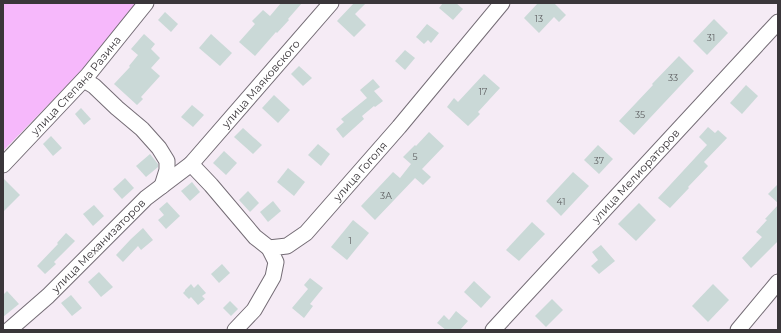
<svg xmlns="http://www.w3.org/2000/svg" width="781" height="333" viewBox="0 0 781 333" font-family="Montserrat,sans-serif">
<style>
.green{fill:#f6b8fb}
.building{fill:#cad9d7}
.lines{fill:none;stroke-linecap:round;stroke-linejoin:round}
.minor-casing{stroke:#746c75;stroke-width:17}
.minor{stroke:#fff;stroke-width:15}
.labels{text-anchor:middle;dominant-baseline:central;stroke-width:3;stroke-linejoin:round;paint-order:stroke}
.number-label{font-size:9px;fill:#5e5f61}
.street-label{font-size:11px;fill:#3a363a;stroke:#fff}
</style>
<rect width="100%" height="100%" fill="#f5ebf5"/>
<path class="green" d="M3 3H140L87 65 3 151Z"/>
<g class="building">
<path d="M281 3H302L288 19 289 20 277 33 276 32 255 56 239 42 255 24 252 21 263 10 270 16Z"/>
<path d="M354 3H366L355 14 366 25 354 37 337 21Z"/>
<path d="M443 3H456L463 9 453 20 439 8Z"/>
<path d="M538 3H554L566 15 559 22 554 17 539 33 524 18Z"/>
<path d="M165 12 178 24 171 32 158 20Z"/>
<path d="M714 19 728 33 707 55 693 41Z"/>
<path d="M427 24 439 33 431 43 428 40 424 44 416 37Z"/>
<path d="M144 34 155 44 151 49 160 58 151 68 160 76 141 97 143 99 137 105 114 84 130 67 129 66 138 55 131 49Z"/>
<path d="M211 34 232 53 220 66 199 48Z"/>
<path d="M405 50 415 58 405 70 395 61Z"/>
<path d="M679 56 694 71 634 135 619 121 653 85 652 84Z"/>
<path d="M299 66 312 78 303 86 291 74Z"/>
<path d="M484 74 500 88 478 112 480 114 468 126 447 107 454 98 458 102Z"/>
<path d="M373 79 380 87 374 91 383 101 375 107 374 106 362 116 364 119 343 138 336 129 344 122 341 119 367 98 360 90Z"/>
<path d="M746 85 758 96 742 114 730 103Z"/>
<path d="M274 95 290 110 278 123 262 108Z"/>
<path d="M192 105 204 115 193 127 181 117Z"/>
<path d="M81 108 91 119 84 125 75 114Z"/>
<path d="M708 127 715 133 718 130 727 138 704 162 708 166 688 187 689 188 670 208 658 198 707 145 699 137Z"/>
<path d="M243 128 262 145 253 154 234 137Z"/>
<path d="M429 132 444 146 422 169 431 177 423 185 415 178 375 220 361 206 393 172 400 178 411 164 403 157 415 145 416 146Z"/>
<path d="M51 136 62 148 53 156 43 144Z"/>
<path d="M318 144 330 154 321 166 308 155Z"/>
<path d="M598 145 613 159 599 174 584 160Z"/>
<path d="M224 151 237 163 226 175 213 163Z"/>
<path d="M150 154 158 164V167L146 177 136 166Z"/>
<path d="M288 168 305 182 294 196 277 182Z"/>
<path d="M573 172 589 186 561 216 546 201Z"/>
<path d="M3 178 20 195 3 212Z"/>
<path d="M125 178 134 188 122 199 113 189Z"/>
<path d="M192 182 200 192 190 201 181 191Z"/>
<path d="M778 184V203L768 194Z"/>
<path d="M248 191 259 203 250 212 239 200Z"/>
<path d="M273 201 281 211 268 222 260 212Z"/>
<path d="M167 202 180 216 166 229 158 220 164 215 159 209Z"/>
<path d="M639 203 656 220 636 241 618 224Z"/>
<path d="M94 205 104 216 93 226 83 214Z"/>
<path d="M778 205V241L751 268 742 258 762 237 756 232 767 220 765 219Z"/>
<path d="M353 220 369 233 347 260 331 247Z"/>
<path d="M532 222 545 234 519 261 506 250Z"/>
<path d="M143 228 153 240 141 250 138 246 123 262 116 255 131 239Z"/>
<path d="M66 233 75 241 54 262 56 264 45 274 37 266 58 244 57 243Z"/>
<path d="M601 245 615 261 599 274 591 266 598 260 592 252Z"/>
<path d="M222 264 230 273 219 283 211 274Z"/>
<path d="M99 272 113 287 101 297 88 282Z"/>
<path d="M310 278 323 288 310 304 313 306 304 318 292 308 308 289 304 285Z"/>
<path d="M474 281 491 297 481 308 464 292Z"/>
<path d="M191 284 194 288 198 284 206 293 202 296 205 299 198 305 191 297 189 299 183 293 185 291V290Z"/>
<path d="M713 284 729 300 708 322 692 306Z"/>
<path d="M7 291 19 304 3 317V295Z"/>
<path d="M71 295 82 308 72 316 61 303Z"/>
<path d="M552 299 563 310 546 327 535 316Z"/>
<path d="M230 301 238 309 231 316 223 308Z"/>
<path d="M456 311 468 321 460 330H446L437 323 444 315 449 320Z"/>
</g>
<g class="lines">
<g class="minor-casing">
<g id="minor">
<path d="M84 80 94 86 117 108 142 129 159 148 167 161V170L162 186"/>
<path d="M191 164 211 185 255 237 269 248"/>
<path id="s1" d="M3 165 88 75 146 3"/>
<path id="s2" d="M9 330 48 296 146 198 191 164 331 3"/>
<path id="s3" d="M235 330 254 310 273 277 276 262 269 248 287 246 306 233 399 127 502 3"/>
<path id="s4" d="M493 330 778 22"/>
<path d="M738 330 778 282"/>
</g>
</g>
<use href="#minor" class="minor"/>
</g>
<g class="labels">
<g class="number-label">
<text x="539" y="18">13</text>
<text x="711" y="37">31</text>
<text x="673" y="77">33</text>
<text x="483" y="91">17</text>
<text x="640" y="114">35</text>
<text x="415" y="156">5</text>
<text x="599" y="160">37</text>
<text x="386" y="195">3А</text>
<text x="561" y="201">41</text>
<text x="350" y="240">1</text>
</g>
<g class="street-label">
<text stroke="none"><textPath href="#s2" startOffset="353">улица Маяковского</textPath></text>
<text stroke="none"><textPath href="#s1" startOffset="108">улица Степана Разина</textPath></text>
<text stroke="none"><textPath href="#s3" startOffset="220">улица Гоголя</textPath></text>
<text stroke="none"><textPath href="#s4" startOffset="210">улица Мелиораторов</textPath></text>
<text stroke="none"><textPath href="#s2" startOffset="123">улица Механизаторов</textPath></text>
</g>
</g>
<rect width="781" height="333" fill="none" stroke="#3a363a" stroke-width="8"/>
</svg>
